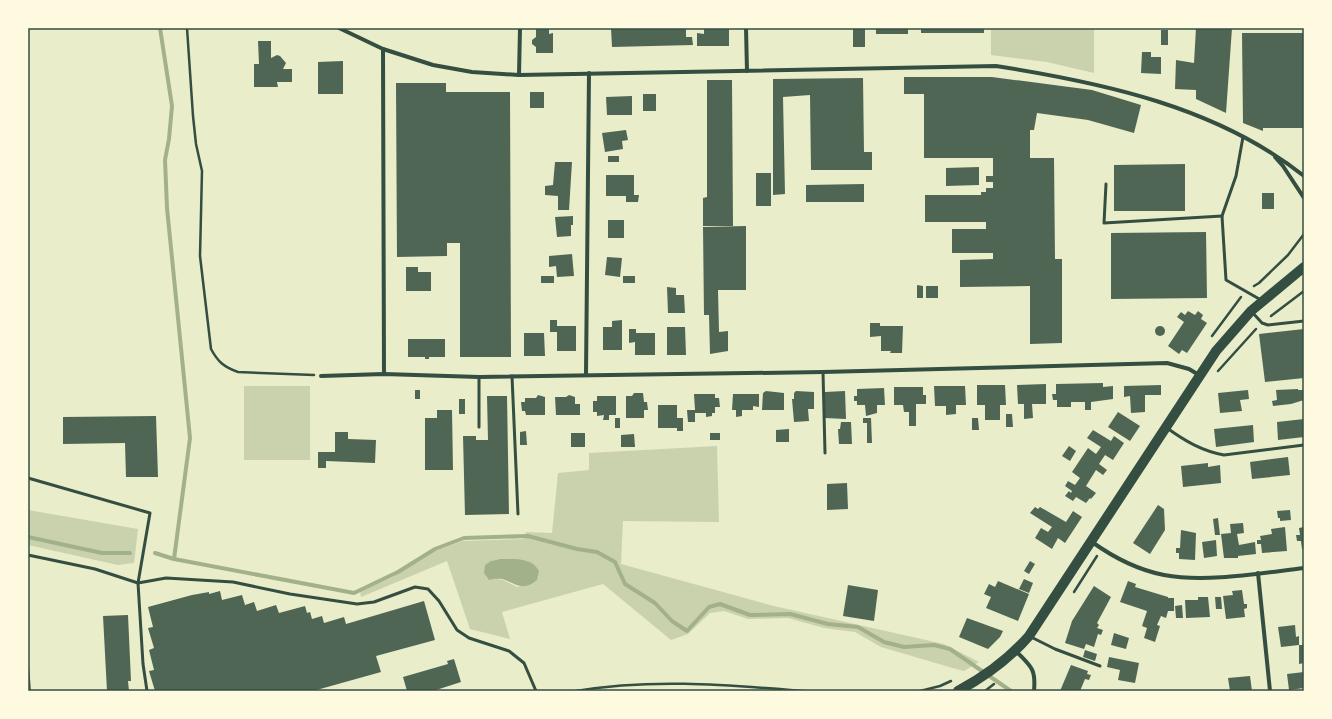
<svg xmlns="http://www.w3.org/2000/svg" width="1332" height="719" viewBox="0 0 1332 719" font-family="Quicksand,sans-serif">
<style>
.green{fill:#cad2ad;fill-rule:evenodd}
.water{fill:#a3b18a}
.lines{fill:none;stroke-linecap:round;stroke-linejoin:round}
.stream{stroke:#a3b18a;stroke-width:4}
.building{fill:#4f6655}
.path{stroke:#344e41;stroke-width:2.5}
.service{stroke:#344e41;stroke-width:3}
.minor{stroke:#344e41;stroke-width:4}
.primary{stroke:#344e41;stroke-width:10}
.neatline{fill:none;stroke:#344e41;stroke-width:1.5}
</style>
<rect width="100%" height="100%" fill="#e9edc9"/>
<g class="green">
<path d="M991 28H1094V73L1047 62 991 55Z"/>
<rect x="244" y="386" width="66" height="74"/>
<path d="M717 446 719 522 623 521 621 564 774 606 944 644 979 662 964 671 956 669 881 647 855 632 824 628 788 618 748 619 724 611 710 613 688 634 671 640 603 584 502 612 510 639 470 629 447 561 361 597 360 591 391 578 435 551 463 541 524 539 526 532 552 533 558 473 589 470V453ZM500 559H512L533 583 517 587 503 580 498 579 491 561Z"/>
<path d="M28 510 138 529 134 563 118 565 28 545Z"/>
</g>
<path class="water" d="M500 559C514 559 532 557 539 571L537 580C524 591 517 585 505 580 500 578 494 579 489 580L484 573 485 565 491 561Z"/>
<g class="lines">
<g class="stream">
<path d="M160 28 172 106 169 139 165 160 167 208 190 438 174 559"/>
<path d="M28 537 102 553H130"/>
<path d="M155 553 174 559 354 593 398 572 435 549 464 538 528 536 577 549 597 552 615 562 625 584 655 603 672 621 687 631 709 607 720 604 750 615 790 614 828 624 858 627 884 642 904 647 934 645 950 649 1011 691"/>
</g>
</g>
<g class="building">
<path d="M536 28H549V34L553 33V53H536V47L532 44V40L536 37Z"/>
<path d="M611 28H686V37H692L693 45 612 47Z"/>
<path d="M704 28H729V46H697V33L704 34Z"/>
<rect x="853" y="28" width="12" height="19"/>
<rect x="876" y="28" width="32" height="6"/>
<rect x="921" y="28" width="63" height="5"/>
<path d="M1196 28H1232L1226 113 1196 99V90L1175 89 1176 60 1194 63Z"/>
<rect x="1161" y="30" width="7" height="15"/>
<path d="M1242 33H1304V128H1263V131L1243 123Z"/>
<path d="M258 41H271V58L277 55 280 56 286 63 283 69H292V82H277L278 87H254V64H259Z"/>
<path d="M1142 52H1151V57H1161V74L1141 73Z"/>
<path d="M343 61V94H318V62Z"/>
<path d="M904 77H992L1092 90 1141 105 1134 133 1088 120 1037 113 1034 130H1030V158H1054L1055 259H1062V343L1030 344V286L960 287V260L993 259V253H952V229H986V222H925V195H981V192H986V188H993V182H986V176H993V158H924V94H904Z"/>
<path d="M863 78 864 152H872V170H811L810 95 783 97 785 194 773 195V79Z"/>
<path d="M707 80H732L733 226H703V198L707 197Z"/>
<path d="M396 83H446V92H510L511 357H460V243H447V256L397 257Z"/>
<rect x="530" y="92" width="14" height="16"/>
<rect x="643" y="94" width="13" height="17"/>
<path d="M632 96V115H607L606 97Z"/>
<path d="M626 130 628 140 622 141 623 149 605 152 602 133Z"/>
<rect x="608" y="156" width="11" height="6"/>
<path d="M555 162H572L569 210H558V196L545 195V186L553 185Z"/>
<path d="M1185 164V211H1114V165Z"/>
<path d="M979 167V185L946 186V168Z"/>
<rect x="756" y="173" width="15" height="33"/>
<path d="M606 175H634V195H639L638 202H626V196H606Z"/>
<path d="M864 184V202H806V185Z"/>
<rect x="1262" y="193" width="12" height="16"/>
<path d="M573 216V225H571V236L557 237 555 217Z"/>
<rect x="608" y="220" width="16" height="18"/>
<path d="M746 226V290H718L719 332 728 331V351L710 354 709 315H704L703 227Z"/>
<path d="M1206 232 1207 298 1111 299V233Z"/>
<path d="M572 254 574 276 557 277 556 266 549 267V256Z"/>
<path d="M607 257 622 258 620 277 605 275Z"/>
<path d="M406 267H418V272H431V291H406Z"/>
<rect x="541" y="276" width="13" height="7"/>
<rect x="623" y="276" width="12" height="7"/>
<path d="M917 285 923 286V298H917Z"/>
<rect x="926" y="286" width="12" height="12"/>
<path d="M667 287 676 288V295H684L685 313H668Z"/>
<path d="M1188 311 1195 315 1198 311 1203 315 1201 319 1207 323 1187 353 1182 350 1179 354 1168 346 1184 322 1177 317 1181 312 1185 315Z"/>
<path d="M550 320H557V326H576V351H557V332H550Z"/>
<path d="M622 320V350H603V327H612V321Z"/>
<path d="M870 323H880V326H903L902 353H890L891 351H881V336L870 337Z"/>
<circle cx="1160" cy="331" r="5"/>
<path d="M667 327H685L686 355H667Z"/>
<path d="M629 329H636V333H655V355H635V342L629 343Z"/>
<path d="M1304 329V378L1265 382 1259 334Z"/>
<path d="M524 333H544L545 356H524Z"/>
<path d="M408 339H445V357H429V359H425V357H408Z"/>
<path d="M1103 383V387L1113 386V399L1091 402V410H1085V402H1071V407H1057V400H1053L1052 394H1056V384Z"/>
<path d="M1046 384V404H1032L1033 418 1024 419V404H1018L1017 385Z"/>
<path d="M977 385H1005L1006 405H1000V420H985V405H977Z"/>
<path d="M1161 385V395H1145V412L1131 413 1130 396 1124 397V386Z"/>
<path d="M934 386H965L966 405H956V414L946 415V406H935Z"/>
<path d="M894 387H923V395H926V404H916V426H909V412H904L903 405H894Z"/>
<path d="M884 388 885 405H877V413L866 416 865 405H857V401H854V396H857V389Z"/>
<path d="M1298 389V390H1304V400L1291 404 1273 406 1272 401 1277 400 1276 390Z"/>
<rect x="415" y="390" width="5" height="9"/>
<path d="M1248 390 1249 399 1240 400 1242 411 1220 413 1218 393Z"/>
<path d="M766 391 784 393V410H762L763 393Z"/>
<path d="M796 391 814 392V409H808L809 421 794 422 792 399H794V393Z"/>
<path d="M845 391 846 419 825 418V392Z"/>
<path d="M634 393H643L644 402H647L648 410H644V418H626V396H632Z"/>
<path d="M694 394H715V398H719L720 407H715V413H712V416L706 417V413H695V422H688L687 410H695Z"/>
<path d="M733 394H759V407L753 406V410H742V416L736 417V410H732Z"/>
<path d="M538 395 545 397V415H526L525 411H522L521 402H525V398H536Z"/>
<path d="M569 395 575 397V404H580V415H556L555 397H566Z"/>
<path d="M487 396H507L509 514 465 515 463 436H476V440H488Z"/>
<path d="M597 396H616V415H609V420H603L604 415 597 416V412H593V401H597Z"/>
<rect x="459" y="399" width="6" height="15"/>
<path d="M658 405H677V418H683V431H677V428H658Z"/>
<path d="M437 410H452L453 470H425V418H437Z"/>
<path d="M1118 412 1140 426 1130 441 1108 427Z"/>
<path d="M1006 414H1012L1013 427H1006Z"/>
<path d="M156 416 158 477H126L125 443 63 444V417Z"/>
<rect x="615" y="418" width="5" height="10"/>
<path d="M863 418H871L872 443H867V423H863Z"/>
<path d="M972 418H978L979 430H972Z"/>
<path d="M1304 419V437L1278 440 1277 422Z"/>
<path d="M841 422H851L852 444H839L838 429H840Z"/>
<path d="M1253 425 1254 442 1216 447 1214 429Z"/>
<path d="M789 429V442H776V430Z"/>
<path d="M1093 430 1111 441 1114 436 1124 443 1113 460 1105 455 1099 464 1107 470 1103 475 1096 470 1086 486 1096 493 1091 499 1090 498 1086 503 1076 497 1073 501 1065 496 1069 491 1071 493 1072 491 1065 486 1068 481 1075 485 1080 478 1072 472 1088 448 1096 454 1101 447 1087 438Z"/>
<path d="M526 431 527 445H520V432Z"/>
<path d="M335 432H348V439L376 440 375 463 326 461V468H318V452H335Z"/>
<rect x="571" y="433" width="14" height="14"/>
<rect x="710" y="433" width="10" height="7"/>
<path d="M634 434 635 447H621V435Z"/>
<path d="M1069 446 1076 451 1070 461 1062 456Z"/>
<path d="M1288 457 1290 475 1252 479 1250 462Z"/>
<path d="M1208 463V467L1220 465 1221 483 1183 487 1181 466Z"/>
<path d="M847 483 848 509 827 510V484Z"/>
<path d="M1158 505 1164 509 1165 530 1150 554 1133 543Z"/>
<path d="M1035 507 1038 509 1040 507 1066 522 1073 511 1082 517 1065 543 1058 538 1052 549 1035 538 1041 528 1048 532 1052 527 1030 513Z"/>
<path d="M1290 510 1291 520 1280 521V518H1278L1277 511Z"/>
<path d="M1218 518 1220 535H1215L1213 519Z"/>
<path d="M1243 523 1244 533 1237 534 1239 545 1255 542 1256 554 1238 556V558H1224L1221 534 1231 533 1230 524Z"/>
<path d="M1285 527 1287 551 1262 553 1261 544H1257V540H1261L1260 536 1272 534 1271 529Z"/>
<path d="M1304 527V548L1302 549 1301 541H1297L1296 535H1300L1299 528Z"/>
<path d="M1181 530 1196 533 1195 560 1179 559V553H1176V548H1180Z"/>
<path d="M1216 540 1217 556 1204 558 1202 542Z"/>
<path d="M1030 561 1035 564 1029 574 1024 571Z"/>
<path d="M1024 579 1033 583 1029 593 1019 589Z"/>
<path d="M998 581 1029 594 1018 621 986 608 991 597 984 594 989 584 995 587Z"/>
<path d="M1128 581 1136 584 1135 587 1168 597V598H1174V611H1168L1166 618 1161 616 1157 625 1160 626 1155 642 1144 638 1147 628 1142 626 1147 611 1120 602Z"/>
<path d="M848 585 878 590 874 621 843 616Z"/>
<path d="M1094 586 1111 597 1097 623 1099 625 1097 628 1103 630 1101 635 1098 634 1094 647 1086 644 1084 649 1065 643 1072 621Z"/>
<path d="M1242 590 1244 604H1247V608L1244 609 1245 617 1226 619 1223 596 1233 595 1232 591Z"/>
<path d="M220 591 222 600 242 595 245 605 254 602 257 611 276 605 279 613 305 606 307 613 310 612 312 619 322 616 324 623 344 617 346 624 424 601 435 640 376 656 381 672 313 691H155L149 671 154 670 149 650 154 648 148 628 153 627 148 607 192 595 209 592V594Z"/>
<path d="M1198 597H1208L1210 617 1186 618 1185 600H1198Z"/>
<path d="M1215 597H1221L1222 609H1216Z"/>
<path d="M1182 605 1183 618H1176L1175 606Z"/>
<path d="M128 615 131 681H128L129 691H107L103 616Z"/>
<path d="M967 618 1003 631 1000 637 988 649 959 637Z"/>
<path d="M1295 625 1296 637 1299 636V645L1281 647 1278 627Z"/>
<path d="M1114 633 1129 638 1126 649 1111 645Z"/>
<path d="M1299 645H1304V663L1299 664Z"/>
<path d="M1085 650 1097 654 1095 661 1083 657Z"/>
<path d="M1109 657 1139 663 1135 683 1118 680 1120 670 1107 667Z"/>
<path d="M454 659 461 682 433 691H407L403 677 448 664 447 661Z"/>
<path d="M28 665H29L31 691H28Z"/>
<path d="M1071 665 1088 671 1087 674 1091 675 1089 680 1085 679 1080 691H1060Z"/>
<path d="M1304 672V688L1289 690 1287 674Z"/>
<path d="M1250 676 1252 691H1230L1228 678Z"/>
</g>
<g class="lines">
<g class="path">
<path d="M187 28 193 116 196 144 202 171 200 256 211 349C218 362 224 367 238 372L314 375"/>
<path d="M1254 286 1259 283 1288 255 1304 234"/>
<path d="M1271 316 1304 291"/>
<path d="M1212 336 1241 297"/>
<path d="M1218 371 1256 329"/>
<path d="M1074 592 1097 556"/>
<path d="M576 691C652 678 728 685 804 691"/>
<path d="M920 691 940 686 951 681"/>
<path d="M985 691 994 684"/>
</g>
<g class="service">
<path d="M1243 137 1236 176 1222 216 1226 280 1261 300"/>
<path d="M1106 184 1104 223 1222 216"/>
<path d="M1252 312 1262 323 1268 325 1304 321"/>
<path d="M823 372 825 453"/>
<path d="M512 376 518 514"/>
<path d="M479 377V427"/>
<path d="M1167 428C1185 441 1202 451 1224 455L1304 445"/>
<path d="M28 478 150 513 138 583 166 578 233 582 290 594 357 604 374 602 415 587 428 589 439 601 457 630 469 638 509 651 524 663 536 691"/>
<path d="M28 555 95 569 138 583 143 664 147 691"/>
<path d="M1031 637 1055 649 1100 666"/>
</g>
<g class="minor">
<path d="M339 28 383 49 433 65 472 72 519 75 996 66C1104 83 1217 107 1304 176"/>
<path d="M746 28 747 71"/>
<path d="M383 49 384 374"/>
<path d="M519 75 520 28"/>
<path d="M1275 157 1283 166 1304 198"/>
<path d="M586 374 589 73"/>
<path d="M321 376 384 374 479 377 823 372 1167 363 1189 369 1199 375"/>
<path d="M1092 542C1113 557 1138 570 1164 575 1206 583 1261 573 1304 568"/>
<path d="M1258 573 1270 691"/>
<path d="M1016 651C1031 667 1036 668 1034 691"/>
</g>
<path class="primary" d="M958 691C986 676 1008 660 1029 636L1216 351 1251 311 1304 267"/>
</g>
<rect width="1332" height="719" fill="none" stroke="#fefae0" stroke-width="58"/>
<rect x="29" y="29" width="1274" height="661" class="neatline"/>
</svg>
